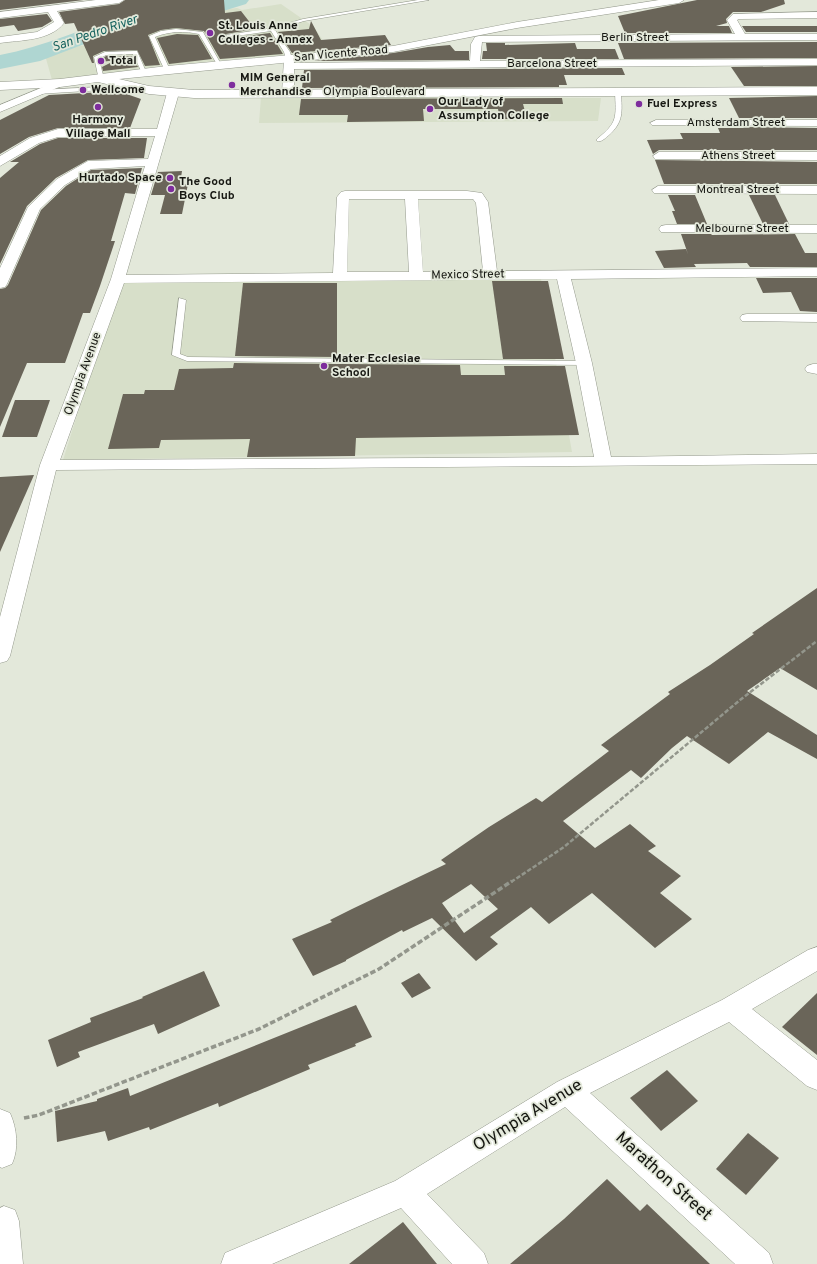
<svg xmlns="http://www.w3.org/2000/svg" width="817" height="1264" viewBox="0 0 817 1264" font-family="Overpass,sans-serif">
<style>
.built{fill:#d7dfc9}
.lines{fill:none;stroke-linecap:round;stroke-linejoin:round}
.river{fill:#afd6d2;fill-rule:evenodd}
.building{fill:#6a6559;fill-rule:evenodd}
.lane-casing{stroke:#94998c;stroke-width:1}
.street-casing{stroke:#94998c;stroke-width:1}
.secondary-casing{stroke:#94998c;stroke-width:1}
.path-far1{stroke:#93968c;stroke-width:2.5;stroke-dasharray:4.5 2;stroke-linecap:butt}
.path{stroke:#93968c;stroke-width:3.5;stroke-dasharray:5.5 2.5;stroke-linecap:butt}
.lane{fill:#fff;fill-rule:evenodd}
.street{fill:#fff;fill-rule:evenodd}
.secondary{fill:#fff;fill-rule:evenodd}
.poi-dot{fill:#7e2d9d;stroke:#e3e8da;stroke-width:1.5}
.labels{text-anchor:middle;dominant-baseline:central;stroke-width:3.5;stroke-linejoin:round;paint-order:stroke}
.far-poi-label{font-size:12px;font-weight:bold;fill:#161712;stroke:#e3e8da;text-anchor:start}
.far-street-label{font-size:12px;fill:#161712;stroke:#e3e8da}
.far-water-label{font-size:13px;font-style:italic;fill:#186460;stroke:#e3e8da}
.near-street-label{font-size:17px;fill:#161712;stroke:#e3e8da}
</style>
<rect width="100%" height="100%" fill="#e3e8da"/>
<g class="built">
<path d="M281 4 314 27 330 51 158 66 108 75 52 80 45 55 66 48 100 43 145 19 237 8 242 10Z"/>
<path d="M261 97 601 98 598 121 259 123Z"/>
<path d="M541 279 572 452 63 460 119 281Z"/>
</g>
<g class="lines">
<path class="river" d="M218 0H249L246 4 220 12 139 25 108 35 40 61 0 69V55C44 47 85 27 128 15 157 7 188 6 218 0Z"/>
</g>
<g class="building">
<path d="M0 0H84L0 10Z"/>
<path d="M125 0H224L225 13 241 11 255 29 226 34 225 36 229 38 270 33 283 54 220 59 204 31 176 28 161 30 148 35 160 65 145 66 137 50 104 51 93 56 94 63H92L74 23 65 24 59 12 119 4Z"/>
<path d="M697 0H784L785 4 761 12H733L726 19 727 23 716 26H729L732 33H625L618 16Z"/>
<path d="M47 14 52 21 42 27 18 31 14 25 0 27V19Z"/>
<path d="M311 21 321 40 385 35 391 45 292 53 278 32 309 29Z"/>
<path d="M742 26H817V32H746Z"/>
<path d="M177 34 198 35 212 59 169 64 157 38Z"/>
<path d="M817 42V58L624 59 618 43Z"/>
<path d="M486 43H505V45L575 43 577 49H615L619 59H482L483 51H487Z"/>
<path d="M450 45 455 51H469V60L314 61 393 53 428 47Z"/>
<path d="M106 56H132L138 67 103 71 102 67 116 60 101 62V60Z"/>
<path d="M817 66V86H744L731 67Z"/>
<path d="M622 68 625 75H564L567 85H559V87L302 88 304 70Z"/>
<path d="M103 86 141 99 130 128H58L29 137 0 154V120L49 95 103 92 105 89Z"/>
<path d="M817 96V118H739L729 98Z"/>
<path d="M562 98 563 104H523L527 119H500L498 109H423L424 121 347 122 348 115H299L301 99Z"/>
<path d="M743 127 817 128V150H659L653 154 647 140 683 139 680 133H720L718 128H744Z"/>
<path d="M58 138H147L144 158 88 160 56 178 27 206 0 264V178L19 162H10L40 144Z"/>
<path d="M655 160 817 162V184H664Z"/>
<path d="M142 168 135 194 125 193 111 241H115L100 286 90 313H83L65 363H27L0 427V289L5 288 8 285 41 210 66 186 91 170Z"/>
<path d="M182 171 180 184H188L182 214H160L165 195H151L158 172Z"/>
<path d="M668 195H695L707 224H677L672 211H675Z"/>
<path d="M749 195H775L789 224H763Z"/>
<path d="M681 234H711L712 235 795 234 805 253H817V267H750L747 263 694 264 696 267 664 268 655 251 686 249 688 254Z"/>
<path d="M756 278H817V312L800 311 791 292 763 293Z"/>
<path d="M492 281H548L564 359H503Z"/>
<path d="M243 283H337V357L235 356Z"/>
<path d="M234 363 460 365 461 375H505L504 366H565L579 435 356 438 355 456 247 457 250 439 161 440 159 448 108 449 123 394H144L145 390H174L179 369 233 368Z"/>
<path d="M15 400H50L37 437H2Z"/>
<path d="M34 475 0 552V477Z"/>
<path d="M817 588V690L780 668 747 691 817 735V759L768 732 729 764 687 736 672 748 641 778 631 770 563 821 595 848 630 824 656 846 648 851 681 876 660 893 692 919 655 948 592 893 549 924 531 907 490 937 498 944 476 961 432 918 403 932 402 930 346 960V961L313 976 292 939 332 922 330 920 352 909 446 864 441 860 489 827 536 798 542 802 609 751 601 745 670 694 668 692 710 665 754 634 752 633ZM471 884 498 909 464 933 442 903Z"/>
<path d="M204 971 220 1006 158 1034 154 1024 78 1052 80 1057 57 1067 48 1040 91 1022 90 1018 143 998 142 997Z"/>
<path d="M419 973 431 988 412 998 401 983Z"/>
<path d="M817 993V1055L782 1027Z"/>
<path d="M356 1005 372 1037 355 1044 356 1046 308 1065 310 1069 219 1107 218 1103 150 1130 149 1127 108 1141 105 1131 57 1142 55 1111 97 1101V1099L128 1088 130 1096Z"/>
<path d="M667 1070 698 1101 661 1131 630 1098Z"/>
<path d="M748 1133 779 1158 746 1195 716 1169Z"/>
<path d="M607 1179 640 1211 647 1204 710 1264H510L564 1219Z"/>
<path d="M403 1222 437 1264H349Z"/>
</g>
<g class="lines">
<g class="lane-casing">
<g id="lane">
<path d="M418 0H429L304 21 275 30 290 52 292 59 289 61 286 59 284 52 271 31 229 37 226 35 272 28 303 19Z"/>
<path d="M176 29 203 32 222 66H218L199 34C185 31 169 31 155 37L170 70 165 71 149 36 161 31Z"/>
<path d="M137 51 147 74 142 73 133 54 106 55 99 59 104 79 99 80 94 57 105 52Z"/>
<path d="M101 87 104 89 103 90 37 94 34 92 37 90Z"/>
<path d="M618 90 621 92C622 112 624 122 608 136 604 139 602 142 597 141V139C618 122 616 118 615 92Z"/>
<path d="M179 298 186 300 180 354 188 357 584 361 588 363 584 365 187 361 172 355Z"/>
</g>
</g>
<g class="street-casing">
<g id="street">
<path d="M96 0H124L119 3 57 11 64 23C50 41 21 40 0 43V37L37 32 54 22 48 12 0 18V12Z"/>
<path d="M817 12V18L739 19 737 20 745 34H817V40L482 42 480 61 817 59V65L294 69V93L288 96 282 93 284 59 289 56 293 57 294 63 470 61 471 44 475 37 479 36 735 34 727 20 733 14Z"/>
<path d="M60 80 64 81 65 83 64 85 0 112V105Z"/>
<path d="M173 90 179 93 126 275 333 273 337 197 341 192 345 191H467L482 193 488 202 497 271 817 268V276L571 279 592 363 611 457 817 454V464L56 470 10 656 7 661 0 663V617L40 465 111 279 145 166 91 169 65 185 40 209 7 284 5 287 0 288V268L28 207 57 179 88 161 148 159 155 136 58 137 39 143 0 166V156L30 138 58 129H157L167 93ZM349 199H405L409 272H347ZM418 199H473L476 203 483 271 423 272ZM557 279 576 363 594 457 60 460 124 283Z"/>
<path d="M656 120H817V126L652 125 650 123Z"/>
<path d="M659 152H817V160L655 159 653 156Z"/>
<path d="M658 186H817V194L654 193 652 190Z"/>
<path d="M666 225H817V233L661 232 659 229 661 226Z"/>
<path d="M747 314H817V322L742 321 740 318 742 315Z"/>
<path d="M813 364H817V374L807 372 805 369 807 366Z"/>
<path d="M817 947V971L752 1009 817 1060V1090L807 1086 729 1022 590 1093 769 1253 773 1264H735L565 1107 427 1194 484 1253 488 1264H452L401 1208 272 1264H221L225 1253 395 1181 557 1082 722 1000 808 950Z"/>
<path d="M0 1109 10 1113C17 1128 19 1149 12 1164L2 1168 0 1167Z"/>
<path d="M4 1206 15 1210 19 1221 23 1264H0V1208Z"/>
</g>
</g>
<g class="secondary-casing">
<path id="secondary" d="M659 0H684L679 3 517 28 393 52 119 79 149 86 194 90 817 87V95L194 98 149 94 98 82 60 87 0 90V82L60 79 167 66 393 46 517 22Z"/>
</g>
<path class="path-far1" d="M511 882 564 847 740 700 817 641"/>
<path class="path" d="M24 1118 39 1115 259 1029 379 969 512 881"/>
<use href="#lane" class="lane"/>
<use href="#street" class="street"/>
<use href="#secondary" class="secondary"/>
</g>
<g class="poi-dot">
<circle cx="210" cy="33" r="4"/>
<circle cx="101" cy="61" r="4"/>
<circle cx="232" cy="85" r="4"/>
<circle cx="83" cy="90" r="4"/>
<circle cx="639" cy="104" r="4"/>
<circle cx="98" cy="107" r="4"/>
<circle cx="430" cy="109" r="4"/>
<circle cx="170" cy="178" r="4"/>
<circle cx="171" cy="189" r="4"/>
<circle cx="324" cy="366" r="4"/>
</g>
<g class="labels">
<g class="far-poi-label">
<text x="218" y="26">St. Louis Anne<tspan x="218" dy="14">Colleges - Annex</tspan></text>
<text x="109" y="61">Total</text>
<text x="240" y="78">MIM General<tspan x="240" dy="14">Merchandise</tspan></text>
<text x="91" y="90">Wellcome</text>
<text x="438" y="102">Our Lady of<tspan x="438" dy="14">Assumption College</tspan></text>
<text x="647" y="104">Fuel Express</text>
<text x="98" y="120" text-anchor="middle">Harmony<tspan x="98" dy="14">Village Mall</tspan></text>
<text x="162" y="178" text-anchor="end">Hurtado Space</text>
<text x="179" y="182">The Good<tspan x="179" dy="14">Boys Club</tspan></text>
<text x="332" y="359">Mater Ecclesiae<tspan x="332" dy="14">School</tspan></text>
</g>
<g class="far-street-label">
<text x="635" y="38">Berlin Street</text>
<text transform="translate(341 54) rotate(-5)">San Vicente Road</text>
<text x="552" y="64">Barcelona Street</text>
<text x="374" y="92">Olympia Boulevard</text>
<text x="736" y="123">Amsterdam Street</text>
<text x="738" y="156">Athens Street</text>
<text x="738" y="190">Montreal Street</text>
<text x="742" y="229">Melbourne Street</text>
<text transform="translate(468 275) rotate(-1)">Mexico Street</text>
<text transform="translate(83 374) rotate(-70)">Olympia Avenue</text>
</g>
<g class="far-water-label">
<text transform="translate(95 34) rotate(-19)">San Pedro River</text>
</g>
<g class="near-street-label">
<text transform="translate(528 1116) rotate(-31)">Olympia Avenue</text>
<text transform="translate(663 1177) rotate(42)">Marathon Street</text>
</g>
</g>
</svg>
